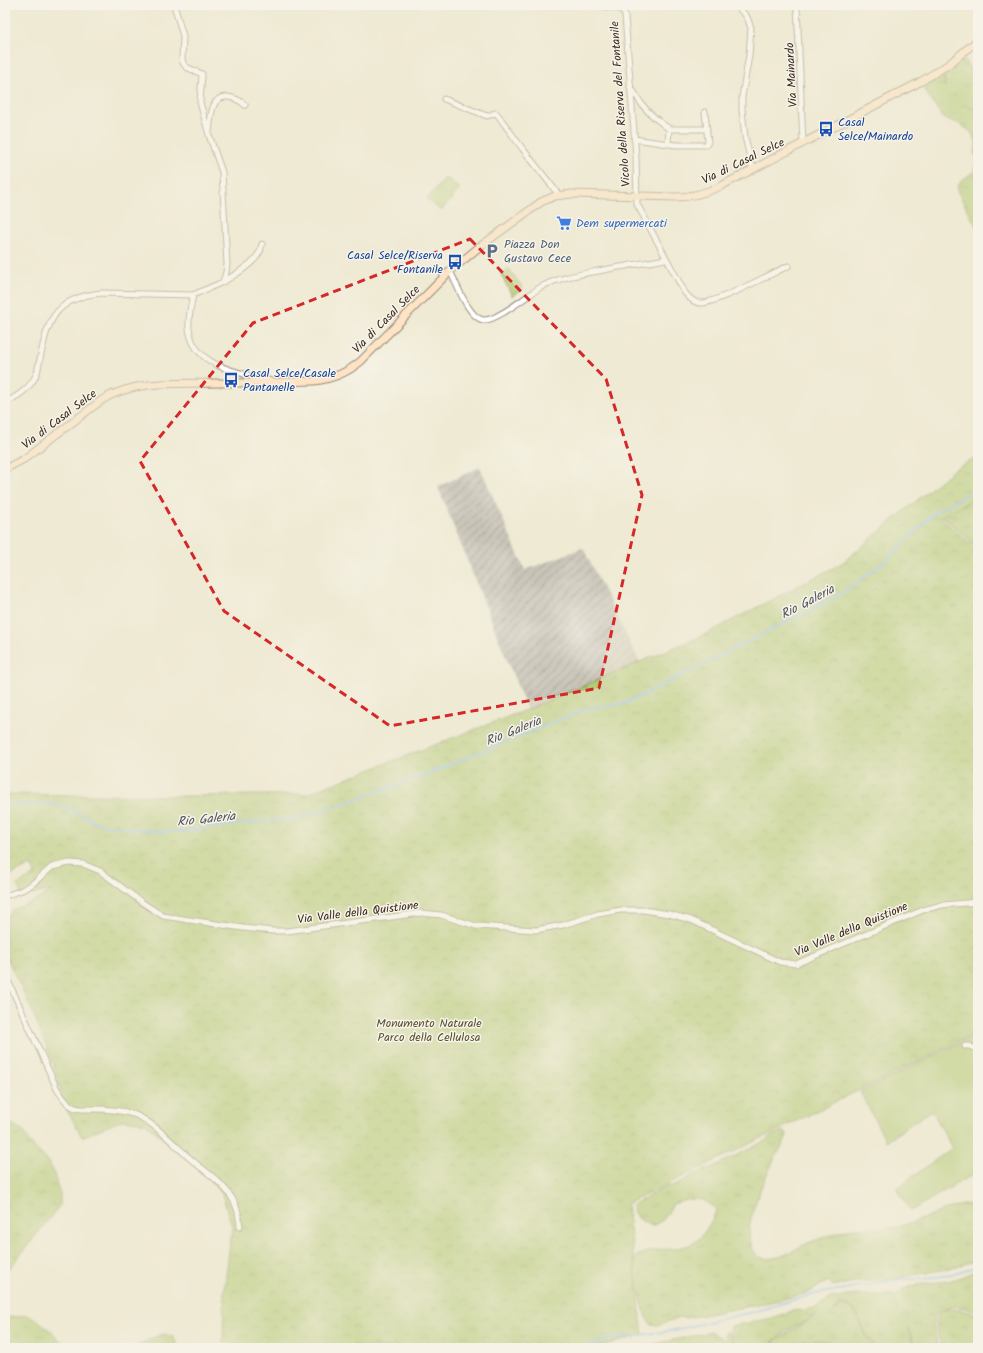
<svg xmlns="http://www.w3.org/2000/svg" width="983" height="1353" font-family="Kalam,sans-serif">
<defs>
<pattern id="industrial-furrows" width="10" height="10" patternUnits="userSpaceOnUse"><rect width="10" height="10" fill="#c8c4b8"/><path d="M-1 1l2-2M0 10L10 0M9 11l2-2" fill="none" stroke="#a49f95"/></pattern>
<pattern id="grass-tufts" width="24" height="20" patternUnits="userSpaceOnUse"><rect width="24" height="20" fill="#afc96f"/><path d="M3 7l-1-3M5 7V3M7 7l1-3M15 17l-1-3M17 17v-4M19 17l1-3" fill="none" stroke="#90a35b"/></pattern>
<pattern id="park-crowns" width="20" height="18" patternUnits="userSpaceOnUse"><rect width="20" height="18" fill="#afc96f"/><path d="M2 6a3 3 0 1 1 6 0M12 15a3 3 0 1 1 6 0" fill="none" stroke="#90a35b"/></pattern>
</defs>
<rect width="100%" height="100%" fill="#f7f3e8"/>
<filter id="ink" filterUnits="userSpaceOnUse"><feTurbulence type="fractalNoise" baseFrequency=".025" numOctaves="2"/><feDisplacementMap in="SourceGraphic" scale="8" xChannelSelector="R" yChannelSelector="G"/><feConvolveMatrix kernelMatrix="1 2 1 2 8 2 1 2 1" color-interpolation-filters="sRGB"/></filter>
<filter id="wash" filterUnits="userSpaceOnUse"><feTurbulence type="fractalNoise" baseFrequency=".012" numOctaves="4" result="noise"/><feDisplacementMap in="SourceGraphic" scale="16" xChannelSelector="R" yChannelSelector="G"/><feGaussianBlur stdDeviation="0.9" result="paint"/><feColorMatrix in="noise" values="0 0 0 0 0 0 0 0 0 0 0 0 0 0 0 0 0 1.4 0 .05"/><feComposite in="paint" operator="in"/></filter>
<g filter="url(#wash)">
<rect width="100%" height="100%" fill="#efead3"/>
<path fill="url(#industrial-furrows)" d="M480,467L525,570L583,548L640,663L527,710L438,487Z"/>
<path fill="url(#grass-tufts)" stroke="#757a46" d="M962,61L966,62L978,86V108H969L978,109V230L957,190L959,183L974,171L977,158L974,152L976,150V141L971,132L958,123L943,118L923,88L943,77L945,87V80L944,76Z
M978,495V545L972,542L942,516Z
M8,1121L24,1132L29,1142L45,1158L52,1168L60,1194V1205L5,1274V1122Z
M782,1131H785L787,1135C785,1143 780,1148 776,1156C766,1175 753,1204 750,1224C748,1234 751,1257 763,1258C779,1261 794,1249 808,1243C821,1238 833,1234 846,1230C861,1225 875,1230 891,1228C899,1227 907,1224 915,1222C931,1216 962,1200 978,1205V1260L942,1270L885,1280L862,1281L833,1286L828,1281L810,1292L785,1299L709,1314L687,1318L680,1317L658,1325L651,1324L646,1318C643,1306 633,1271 635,1260C635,1257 638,1255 641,1254C657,1247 680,1252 695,1242C704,1236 712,1221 716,1211C715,1207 713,1206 710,1204C698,1195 686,1200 673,1204L664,1219L653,1226C645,1224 634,1217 632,1208L634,1204L664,1188L681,1183L691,1176L715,1166L765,1141L772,1135Z
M978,1270V1313C961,1305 952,1305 936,1312L933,1324L938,1348H914L912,1336L907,1328L911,1336L913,1348H876C873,1343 868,1338 865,1332C860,1321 855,1300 838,1304L837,1308L833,1310L838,1309L839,1305C856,1302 859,1324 866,1335C868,1340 872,1344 875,1348H836L832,1342C822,1340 812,1339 803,1341C793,1344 787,1348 777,1347L773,1342C787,1331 807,1325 818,1312L807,1321L786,1331L772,1342L777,1348H736C734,1341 728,1333 731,1326L768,1319L792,1311L815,1308L831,1298L857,1295H893L894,1305L898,1311L894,1297C907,1280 936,1285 955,1279C963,1277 970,1272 978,1270Z
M947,1309L966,1311L978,1315V1348H941L936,1325L938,1313Z
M27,1315C44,1321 55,1338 70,1348H5V1318Z
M727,1331L729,1334L735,1348H636L711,1332L724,1340L726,1339L724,1334Z
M165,1334L173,1337L179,1348H133L157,1336Z
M816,1341C823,1341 829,1342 834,1348H788L805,1342Z"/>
<path fill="url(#park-crowns)" stroke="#757a46" d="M509,269L523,288L512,296L501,274Z
M978,457V497L940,517L972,545L978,547V1032L627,1204L643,1335L594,1348H227L223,1342L224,1292L230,1243L233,1230L222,1194L202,1171L145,1123L122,1120L82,1137L62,1101L58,1080L51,1058L30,1006L5,954V921L12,910L37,900L53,890L22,897L17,885L36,874L31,865L7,877L5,882V794L185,796L306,794L531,708L706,634L842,563L953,470Z"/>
<path fill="#afc96f" stroke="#757a46" d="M446,177L460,189L441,211L427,199Z
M978,1034V1171L911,1211L897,1188L952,1148L932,1110L886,1141L860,1092Z"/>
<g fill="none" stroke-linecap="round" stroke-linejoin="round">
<path stroke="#82b9f2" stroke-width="2" d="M5,805L53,804L63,806L100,824L161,832L184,831L308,816L420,777L584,710C600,705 617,707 633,700L838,596L886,561L935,512L978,488
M580,1348L610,1339L670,1331L756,1311L811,1295L901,1279H923L948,1275L978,1266"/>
</g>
</g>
<g filter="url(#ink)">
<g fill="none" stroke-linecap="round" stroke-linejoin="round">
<g stroke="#958a78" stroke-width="7">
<path id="minor" d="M174,5L183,36L182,58L183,63L186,67L202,74L200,102L209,135L222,172L227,264L226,272L223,282L193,295C191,306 188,317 189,328C193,368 240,372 271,381
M600,5C609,10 621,4 625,16L636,157L637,204L685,293C689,298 694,303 700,303C713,305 773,273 788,266
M736,5L747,17L751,28L749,55L742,97V110L745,137L753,170
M797,5L803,143
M630,87C635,92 637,98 641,103C648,114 659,121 669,129L668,143
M444,99L487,116L495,113L497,114L522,148L559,195
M669,129H707
M209,132C211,119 210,95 228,97C235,98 240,100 245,105
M634,139L676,145H706L708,142L705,112
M450,271C457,284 468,317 483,320C496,322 529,294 541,287C559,277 583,274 603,270C624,266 645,263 666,259
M223,282C233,276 254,264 259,253C261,251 261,247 262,244
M5,403C18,396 31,388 37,373C47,329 47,298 102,293L193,295
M5,896L22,890L31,885L52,867L69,863L83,864L100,871L143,903L163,916L243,928L273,931H287L421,913L441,915L476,926L536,930L563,925L598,914L621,910H643L669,914L691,920L780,962L796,964L923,910L942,905L978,902
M5,974L57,1089C61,1095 66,1104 73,1107C79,1110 87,1109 94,1109C107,1109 120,1110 133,1114C155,1122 175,1146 193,1161C207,1173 222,1182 232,1198C238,1207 239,1217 240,1227
M965,1046H970L978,1051"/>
</g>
<g stroke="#958a78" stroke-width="9">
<path id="secondary" d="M5,469L24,459L102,400C136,379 180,384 219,383C250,383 282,382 314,381C332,379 347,373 361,361L450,271L478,248L541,202L555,196L572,194L675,197C691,197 706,193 721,186L920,82L949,64L978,40"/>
</g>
<use href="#minor" stroke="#fff" stroke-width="5"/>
<use href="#secondary" stroke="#fee4c5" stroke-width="7"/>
</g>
</g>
<path d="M0 0H983V1353H0ZM470,239L606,379L642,495L599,688L390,726L224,611L140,461L253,323Z" fill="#efead3" fill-opacity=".55" fill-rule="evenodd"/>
<path fill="none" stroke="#d62828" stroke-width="3" stroke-dasharray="8 5" stroke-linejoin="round" d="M470,239L606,379L642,495L599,688L390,726L224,611L140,461L253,323Z"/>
<defs>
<g id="bus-bare" transform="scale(1.2)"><path d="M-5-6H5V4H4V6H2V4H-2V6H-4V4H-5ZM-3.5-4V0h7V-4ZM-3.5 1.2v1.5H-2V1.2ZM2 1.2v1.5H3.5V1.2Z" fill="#1a4fb4" stroke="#f7f3e8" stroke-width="2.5" paint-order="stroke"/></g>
<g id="supermarket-bare" transform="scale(1.2)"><path d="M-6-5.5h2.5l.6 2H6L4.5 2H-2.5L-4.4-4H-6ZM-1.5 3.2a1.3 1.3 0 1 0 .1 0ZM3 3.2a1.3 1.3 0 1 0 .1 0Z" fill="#3f7fe0" stroke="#f7f3e8" stroke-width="2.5" paint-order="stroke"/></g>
<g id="parking-bare" transform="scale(1.2)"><path d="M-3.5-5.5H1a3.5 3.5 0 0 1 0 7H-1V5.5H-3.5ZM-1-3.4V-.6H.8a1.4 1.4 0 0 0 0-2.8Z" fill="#5c6f8a" stroke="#f7f3e8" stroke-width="2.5" paint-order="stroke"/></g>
</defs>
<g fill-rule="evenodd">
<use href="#bus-bare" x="826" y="129"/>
<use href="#supermarket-bare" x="564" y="223"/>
<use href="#parking-bare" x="492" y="251"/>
<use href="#bus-bare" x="455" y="262"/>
<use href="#bus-bare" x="231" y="380"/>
</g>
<g text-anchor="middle" stroke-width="3" stroke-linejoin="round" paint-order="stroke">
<g font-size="12" fill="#3b2a1e" stroke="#f7f3e8">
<text transform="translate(791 75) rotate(-93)" y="4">Via Mainardo</text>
<text transform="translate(620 104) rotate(-94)" y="4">Vicolo della Riserva del Fontanile</text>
<text transform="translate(743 161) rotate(-26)" y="4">Via di Casal Selce</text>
<text transform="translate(386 319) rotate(-45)" y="4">Via di Casal Selce</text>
<text transform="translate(59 419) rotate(-37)" y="4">Via di Casal Selce</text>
<text transform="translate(358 912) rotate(-7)" y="4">Via Valle della Quistione</text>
<text transform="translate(851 929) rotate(-23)" y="4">Via Valle della Quistione</text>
</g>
<g font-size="12" fill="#164399" stroke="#f7f3e8" text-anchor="start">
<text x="838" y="126">Casal<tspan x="838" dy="14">Selce/Mainardo</tspan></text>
<text x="443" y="259" text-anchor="end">Casal Selce/Riserva<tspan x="443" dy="14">Fontanile</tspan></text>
<text x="243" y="377">Casal Selce/Casale<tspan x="243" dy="14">Pantanelle</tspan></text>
</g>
<g font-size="12" fill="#366cbe" stroke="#f7f3e8" text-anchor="start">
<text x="576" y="227">Dem supermercati</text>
</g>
<g font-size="12" fill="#4e5e75" stroke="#f7f3e8" text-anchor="start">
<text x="504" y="248">Piazza Don<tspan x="504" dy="14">Gustavo Cece</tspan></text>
</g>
<g font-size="12" fill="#585232" stroke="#f7f3e8">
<text x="429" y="1027">Monumento Naturale<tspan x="429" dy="14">Parco della Cellulosa</tspan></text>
</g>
<g font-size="13" font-style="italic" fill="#50555e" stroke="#f7f3e8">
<text transform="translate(807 601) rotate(-28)" y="5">Rio Galeria</text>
<text transform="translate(513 730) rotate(-22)" y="5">Rio Galeria</text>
<text transform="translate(206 818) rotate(-6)" y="5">Rio Galeria</text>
</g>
</g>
<rect width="983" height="1353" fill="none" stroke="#f7f3e8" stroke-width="20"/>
</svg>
